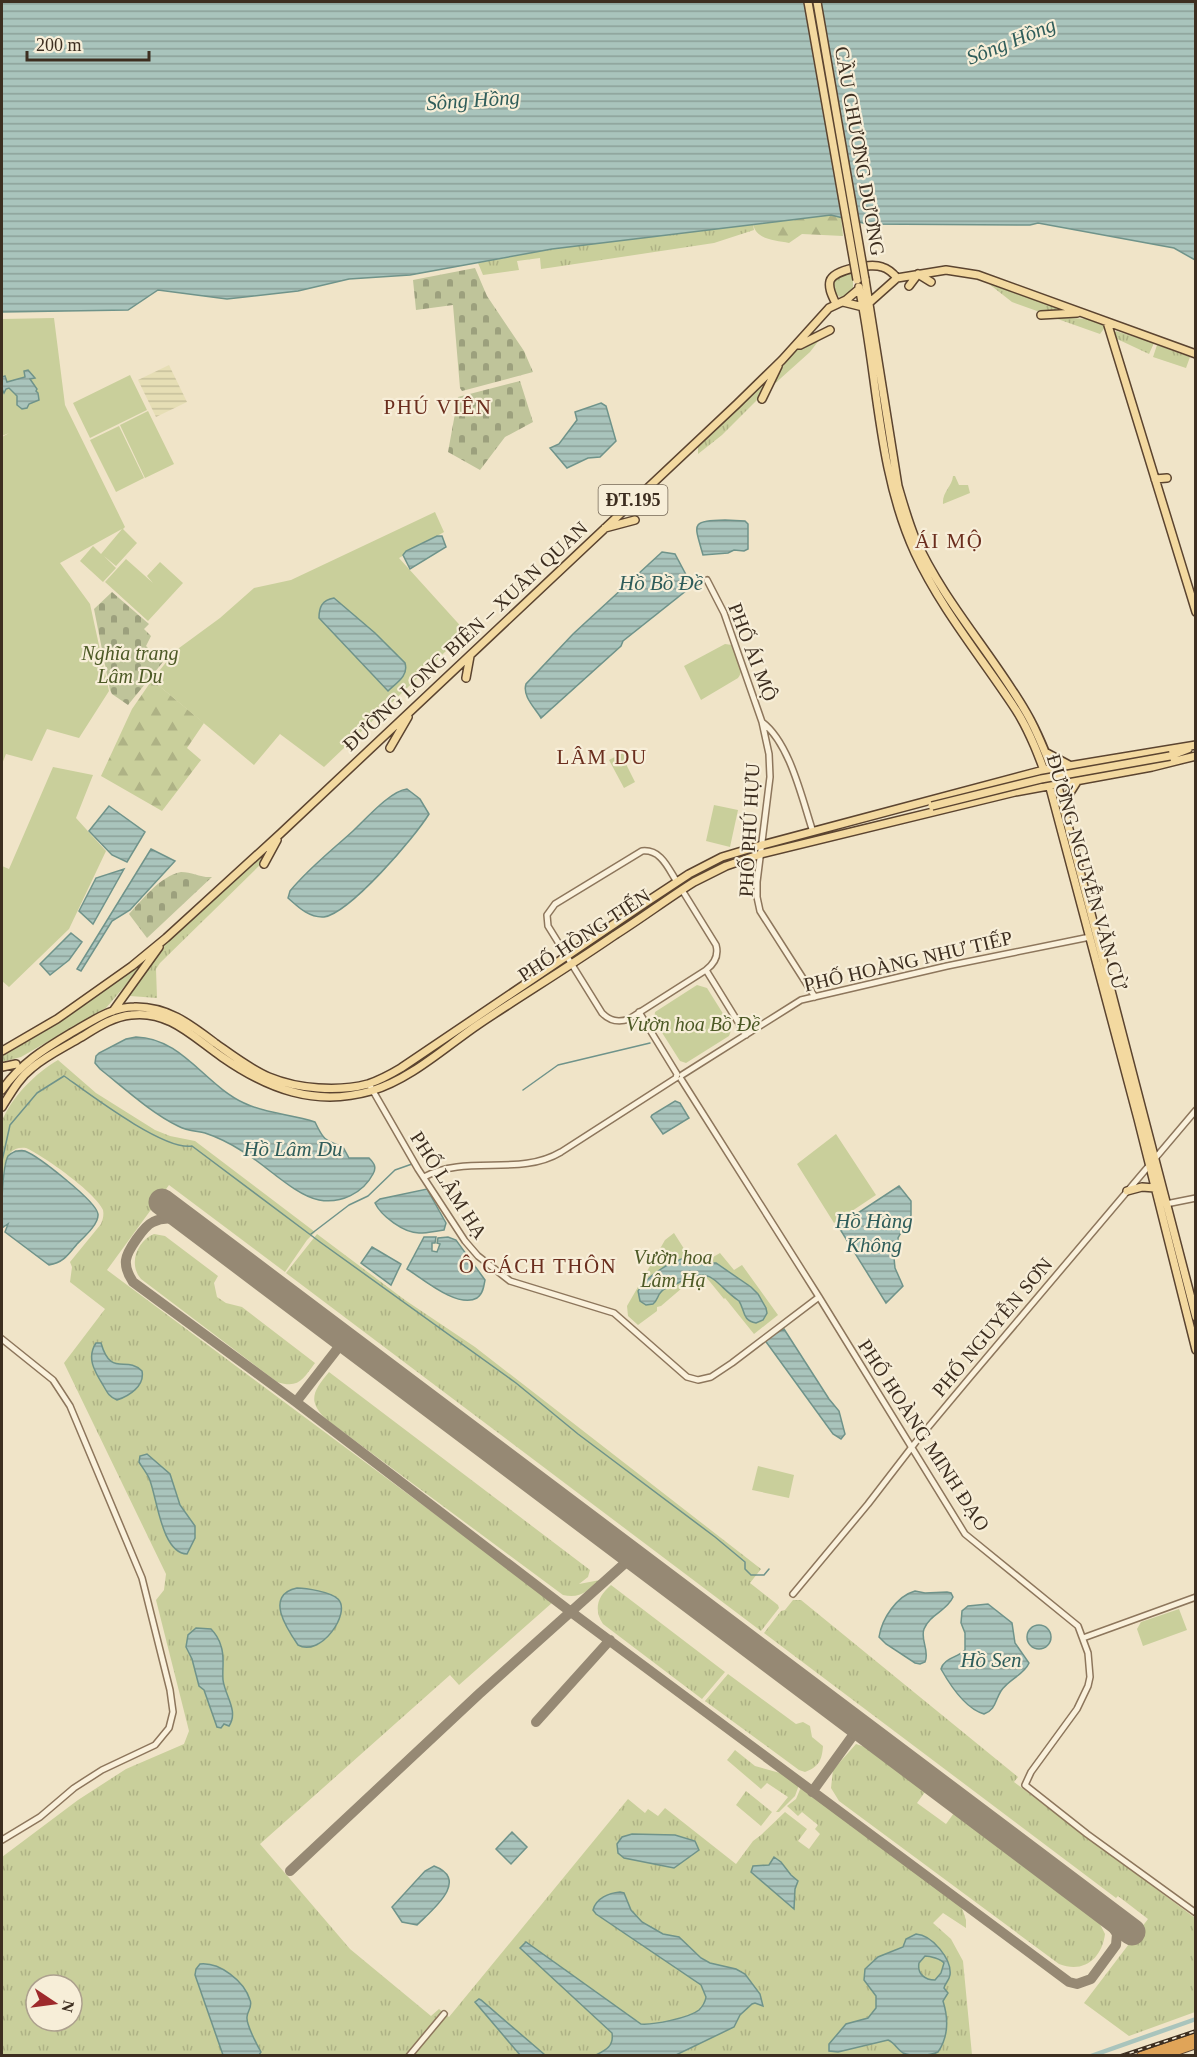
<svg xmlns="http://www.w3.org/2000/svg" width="1197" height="2057" font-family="Georgia,serif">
<defs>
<pattern id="farmland-rules" width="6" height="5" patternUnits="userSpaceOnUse" patternTransform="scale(1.5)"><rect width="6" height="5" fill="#e6deb5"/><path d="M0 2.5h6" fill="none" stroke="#c6bf9b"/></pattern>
<pattern id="grass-tufts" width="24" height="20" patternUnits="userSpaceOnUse" patternTransform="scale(1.5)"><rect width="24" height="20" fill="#c9cf9b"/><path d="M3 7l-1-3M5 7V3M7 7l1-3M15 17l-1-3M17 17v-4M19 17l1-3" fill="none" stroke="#aeb285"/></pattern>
<pattern id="forest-firs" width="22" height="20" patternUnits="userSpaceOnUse" patternTransform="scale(1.5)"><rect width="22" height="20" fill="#c9cf9b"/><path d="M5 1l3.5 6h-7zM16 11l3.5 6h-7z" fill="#aeb285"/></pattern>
<pattern id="cemetery-stones" width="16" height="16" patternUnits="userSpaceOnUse" patternTransform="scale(1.5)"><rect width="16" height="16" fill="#bfc49a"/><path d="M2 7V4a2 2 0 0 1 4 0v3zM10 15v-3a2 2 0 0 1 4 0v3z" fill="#9ca07d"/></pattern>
<pattern id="water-rules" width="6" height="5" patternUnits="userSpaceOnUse" patternTransform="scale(1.5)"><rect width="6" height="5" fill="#a9c4bc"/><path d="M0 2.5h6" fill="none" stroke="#8ba098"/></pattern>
</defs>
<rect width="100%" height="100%" fill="#f0e4c8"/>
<path fill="url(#farmland-rules)" d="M169,365L187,402L156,417L138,380Z"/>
<path fill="url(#grass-tufts)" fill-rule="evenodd" d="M753,224L754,230L714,243L555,267L541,269L540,258L517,261L519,270L483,275L478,263L552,249Z
M853,272V290L849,295L840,297C834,293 832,289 833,282L839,275Z
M989,284L1066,311L1068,312L1037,311L1012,302Z
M1052,317L1088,319L1106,326L1100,334Z
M1116,331L1154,343L1149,354L1115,338L1114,334Z
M820,339L810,352L771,387C785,355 787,352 820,339Z
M1157,345L1190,357L1186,368L1153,357Z
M777,366L764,393L722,435L698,454V441Z
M953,476H955L959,485H968L970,493L943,504C942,492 952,487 953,476Z
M268,850L261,864L160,963L156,969L157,998L130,996L129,994L164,945Z
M158,947L106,1008L21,1057L2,1062V1054L94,998Z
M58,1060L96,1093L155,1130L170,1136L195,1141L315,1232L307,1240L285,1272L169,1185L107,1270L553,1602L459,1685L450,1675L260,1844L350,1949L431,2016L439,2009L449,2017L628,1799L645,1813L648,1809L658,1816L665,1808L736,1864L753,1841L761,1835L785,1812L807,1829L798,1841L809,1849L820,1834L815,1829L818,1825L802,1812L798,1816L787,1806L796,1799L801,1787L961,1905L966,1920V1928L943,1913L933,1923L951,1939L963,1961L972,2055H2V1857L78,1800L126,1769L184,1744L189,1731L156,1600L164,1590L166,1574L64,1363L105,1309L70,1282L72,1267L70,1262L101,1224C103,1219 104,1215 103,1210C96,1193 44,1156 26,1148C0,1145 4,1177 2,1195C2,1181 0,1131 2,1121C12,1096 36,1073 58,1060ZM36,1985H72V2021H36Z
M154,1234L165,1236L218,1276L214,1283L217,1297L226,1303L242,1307L315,1363C303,1379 299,1389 277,1382L141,1279C128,1264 137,1241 154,1234Z
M317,1234L405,1300L475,1347L761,1569L750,1583L778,1605L779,1608L761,1631L286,1273Z
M329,1372L590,1570L588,1577L579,1584L600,1580C588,1591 580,1599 563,1595L327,1420C306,1401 314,1390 329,1372Z
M611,1585L725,1672L702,1699L603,1624C593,1609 598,1596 611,1585Z
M793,1600H801L1018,1777L1014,1782L1195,1918V2012L1129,2036L1084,2003L1148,1919L1118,1896L1116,1898L764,1633L781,1611L785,1610Z
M728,1674L796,1724L803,1722L810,1726L812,1737L823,1746C822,1760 819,1767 805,1772L799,1770L705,1701Z
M856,1744L868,1748L925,1792L917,1803L946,1824L954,1813L1099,1922L1105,1934C1102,1958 1084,1974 1059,1964L839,1801L831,1788L833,1770Z
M735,1750L755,1766L780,1773L799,1785L795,1796L779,1812H776L788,1797L767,1783L761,1789L727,1760Z
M746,1791L772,1812L761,1826L736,1805Z"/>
<path fill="url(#forest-firs)" d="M831,215L841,217L843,236L802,234L789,243C775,240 756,240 753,224Z
M152,680L204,723L187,748L201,760L162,811L101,776L132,709Z"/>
<path fill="url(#cemetery-stones)" d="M475,268L487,296L524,351L533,372L462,391L460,388L453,305L416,310L413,280Z
M520,381L533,422L505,437L480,470L448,452L458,397Z
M112,592L149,624L144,629L151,636L146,646L163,662L128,705L112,694L110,690L94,609Z
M181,872C192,872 201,878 212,877L147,938L129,914C144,898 159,877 181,872Z"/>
<path fill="#c9cf9b" d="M54,318L65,405L125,527L123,529L137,543L116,566L104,556L116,568L103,582L80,561L93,546L101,554L122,529L60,563L90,604L109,691L79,738L47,729L32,761L6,754L2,764V437L9,433L2,436V319Z
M130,375L147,410L90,438L73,403Z
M148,411L174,464L145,478L120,425Z
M119,426L144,478L116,492L90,440Z
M435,512L444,532L399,558L466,632L324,767L280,734L254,765L152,680L175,651L220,618L254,588L291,580Z
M126,559L153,583L147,576L160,562L183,583L148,621L105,582Z
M725,644L732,645C736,656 746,668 738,678L701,700L684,666Z
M626,751L631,761L626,764L635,782L624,788L609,760Z
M53,767L93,775L76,818L106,851L69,929L9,987L2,981V866L9,869Z
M714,805L738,810L730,847L706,841Z
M697,985L707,988L732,1028L729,1036L686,1063L680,1061L654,1020L655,1012Z
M836,1134L876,1195L834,1223L797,1164Z
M674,1233L688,1255L697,1257L703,1254L708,1260L720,1253L734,1270L742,1265L778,1315L754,1334L725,1298L724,1299L706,1277L696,1276L661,1306L657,1307V1311L638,1325L628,1316L627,1306L665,1240Z
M758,1466L794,1475L789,1498L752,1490Z
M1179,1609L1187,1630L1143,1646L1137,1629L1141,1622Z"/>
<path fill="url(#water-rules)" stroke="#6f938a" stroke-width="1.5" fill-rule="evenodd" d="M2,2H1195V260L1174,248L1038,223L1030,225L867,224L831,215L552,249L410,275L349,279L298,291L227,299L158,290L128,310L2,312Z
M28,370L35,378L30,379L37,389L36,391L38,393L39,400L29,404L27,408L22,409L17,405V396L9,388L6,389L4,393L2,389V377L5,376L7,382L25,377L24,371Z
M601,403L606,406L616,441L600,457L588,458L567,468L550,448L559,444L577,420L575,412Z
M725,520L745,521L748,524V549L744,551L734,550L728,553L703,555C694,523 690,521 725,520Z
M437,536H442L446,547L410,569L403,555L406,551Z
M662,552L675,554L692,586L623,641L621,646L541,718C535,708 522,696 526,684L573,634Z
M334,598L375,633L405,663C409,676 396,683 388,691L319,618C319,607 322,600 334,598Z
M407,789L420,799L429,814C415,837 350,913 324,917C309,918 298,907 288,898L290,891C309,868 331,851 353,831C366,819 390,791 407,789Z
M109,806L145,832L127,862L112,855L89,831Z
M151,849L175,861L130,910L112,921L81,971L77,969Z
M124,869L93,924L79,911L96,878Z
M71,933L82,942L69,960L50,975L40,964Z
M136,1037C182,1038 205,1085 244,1103C266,1114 292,1114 315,1122C324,1141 325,1140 343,1147L349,1158H369C374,1163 377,1167 373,1174C363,1193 341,1204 319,1200C294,1195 265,1164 242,1151C231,1144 217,1137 205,1133C196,1131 187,1131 178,1126C151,1113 124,1088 100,1069L95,1063L96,1056L99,1053L126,1039Z
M675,1101L680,1103L689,1118L663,1134L651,1117L652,1115Z
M16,1151C19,1151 22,1150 25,1151C38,1156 96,1201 98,1214C99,1224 84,1237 77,1244C68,1255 63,1263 49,1265L5,1232L8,1224L2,1228C1,1215 2,1167 8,1156C11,1153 12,1153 16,1151Z
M899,1186L911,1201V1215L898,1238L899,1247L894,1258L895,1268L903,1286L886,1303L838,1226Z
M427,1189L446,1223L444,1230C436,1231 427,1233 419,1233C404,1233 381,1216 375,1203L380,1199Z
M424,1237H436L435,1243H432V1251L437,1252L440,1244L437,1243L438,1238L448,1237L456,1240L485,1280C484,1286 483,1294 477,1298C458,1309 423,1279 407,1269Z
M372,1247L401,1264L391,1285L361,1263Z
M687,1258L704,1263H716L751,1287L758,1294L766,1308L767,1313L763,1320L756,1323C742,1321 745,1310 739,1301C714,1284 712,1263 678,1283C673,1286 664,1287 661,1292C657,1296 658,1300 653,1304L646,1305L640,1301L638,1291C646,1277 671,1260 687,1258Z
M784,1329L829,1399L839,1411L845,1434L841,1439L833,1434L764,1339Z
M96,1343H101C111,1378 126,1355 142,1371C145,1386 129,1396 117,1400C109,1397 107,1392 103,1385C95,1372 86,1358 96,1343Z
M147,1454L170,1474L180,1505L195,1526V1538L187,1554C161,1553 157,1496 149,1478C146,1472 142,1467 139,1462L140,1456Z
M297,1588C306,1588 331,1592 338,1599C352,1613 320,1658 298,1645C287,1629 264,1595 297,1588Z
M915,1591L925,1593L947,1592L951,1593L953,1597C947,1611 930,1614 924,1629C920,1640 930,1651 925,1662L920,1664L915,1663L886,1644L879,1637C882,1618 897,1596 915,1591Z
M988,1604L1012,1623L1015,1643L1029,1663C1024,1675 1009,1679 1001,1691C995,1700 996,1710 984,1714C966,1709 950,1685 941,1669C944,1658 957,1658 965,1650V1633L961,1623L962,1611L968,1606Z
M1027 1637a12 12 0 1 1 24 0a12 12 0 1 1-24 0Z
M196,1628L211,1629C216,1634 219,1639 221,1646C225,1657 222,1668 223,1680C225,1696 239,1711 229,1726L224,1724L221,1728L217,1727L204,1690L199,1686L192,1659L186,1647L188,1635Z
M512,1832L527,1847L511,1864L496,1849Z
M632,1834L675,1835L695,1841L699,1850L674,1868L624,1858L618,1853L617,1844L622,1837Z
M774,1857L781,1862L791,1875L798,1881L795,1889L794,1909L751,1872L753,1866L769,1865Z
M434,1866C471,1880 431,1911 417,1925L402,1922L392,1907L425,1871Z
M620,1892L624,1893L631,1910L642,1922L663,1934L679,1937L701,1958L710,1963L736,1969L745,1974L760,1994L763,2006L755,2003L752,2004L740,2015L734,2027L676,2055H596C606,2050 614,2046 612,2033L520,1948L526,1942L641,2024C653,2025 689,2018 699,2010C703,2006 705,2003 706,1997L701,1985L596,1914L593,1910C596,1898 609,1893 620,1892Z
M916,1934C932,1935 952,1959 950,1975C949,1981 945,1983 944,1988L948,1993L943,2001C948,2017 949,2036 938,2052C930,2056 912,2057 903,2053C897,2049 895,2043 888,2040L838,2052L829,2051V2044L846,2024L868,2018L876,2008V1996L864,1980L865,1969L878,1957L903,1947L906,1939ZM925,1956C930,1956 941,1959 944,1963L941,1973L935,1980C925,1980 917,1974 919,1963Z
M200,1964C220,1962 244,1981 250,2000C253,2007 247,2011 247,2017C246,2024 257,2045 261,2052L259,2055H223L195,1975L196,1969Z
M479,1999L481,2000L545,2055H520L475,2002Z"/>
<path fill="#f0e4c8" d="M806,2H818L857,224L844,221Z"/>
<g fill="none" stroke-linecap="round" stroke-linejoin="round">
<path stroke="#6f938a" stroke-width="1.5" d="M523,1090L558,1065L650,1043
M2,1161L10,1125L37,1093L64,1076C88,1093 164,1151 192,1146L320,1242L516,1383L578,1434L715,1537L745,1562V1569L751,1575H764L769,1569
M311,1234L349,1205L368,1196L395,1170L412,1164"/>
<path stroke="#a9c4bc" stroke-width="4.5" d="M1091,2056L1196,2019"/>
<path stroke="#968974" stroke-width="10" d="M190,1223C177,1219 165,1216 153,1222C144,1226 127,1251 126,1260C125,1268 129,1276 133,1282L296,1402L571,1612L1069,1982L1077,1984L1091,1979L1116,1945L1117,1934L1101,1909
M296,1402L345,1339
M536,1722L610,1640
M812,1792L859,1727
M290,1871L479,1694L633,1556"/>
<path stroke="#968974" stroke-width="27" d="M162,1202L1132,1932"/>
<g stroke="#8d765c" stroke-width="8">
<path id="minor" d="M707,580L724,613L762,722C790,743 802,799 813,832
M762,722L769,754L770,777L757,882V897L760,911L815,997
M677,882C668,868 661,849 642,851L555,904L547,915L548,926L602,1013C610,1021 618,1023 629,1019L706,970C714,964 719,956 716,945L682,890
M706,970L746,1035
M639,1012L677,1074L676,1078
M682,1075L801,1000L947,966L1090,937
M681,1079L819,1297L965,1534L1078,1626L1088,1653L1090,1677L1088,1686L1077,1709L1031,1772L1025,1785L1087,1834L1196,1913
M369,1084L418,1169L465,1241L478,1256L510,1281L614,1313L687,1377L698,1380L711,1377L732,1363L819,1297
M424,1177C467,1154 519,1177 561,1152L676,1078
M1166,1204L1196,1198
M2,1339L53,1380L70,1406L142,1578L170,1690L173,1712L169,1728L155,1745L102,1770L74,1788L40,1817L2,1840
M793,1594L868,1504L915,1443L971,1376L1196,1110
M1083,1638L1196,1597
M409,2056L444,2014"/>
</g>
<g stroke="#5b4430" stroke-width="10">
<path id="major" d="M897,278L946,270L978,275L1196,354
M865,279L898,486C903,503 908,521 915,538C943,601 991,652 1026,712C1039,734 1048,759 1057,783L1196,1317
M909,286L918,274L931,282
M859,287C878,376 877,470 915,553C941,609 982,658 1016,710C1030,732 1040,759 1049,784L1138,1119L1196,1350
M843,302L863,307
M869,303L897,278
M836,304C833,297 828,289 830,281C834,269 872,263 882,267C889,269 893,273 897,278
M1041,315L1077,313
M1107,322L1196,612
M796,345H800L830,330
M762,399L778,366
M1155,479L1167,478
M605,528L635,520
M466,678L470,656
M390,748L408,717
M1045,752L1071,766
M1170,756L1188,749
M1063,804L1078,780
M264,864L277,840
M113,1011L159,947
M2,1051L57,1019L132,966L166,938L281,833L737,404L782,360L829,308L846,300L859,289
M2,1067L16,1064
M2,1090C20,1064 44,1049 71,1033C91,1022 111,1007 134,1007C167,1006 190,1024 215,1043C232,1055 250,1069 269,1077C298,1089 338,1092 368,1084C380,1080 391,1074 401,1068L648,901L689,874L722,857L762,845L1044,770L1196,745
M2,1107C11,1093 19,1078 32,1068C46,1056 63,1048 78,1039C95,1029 111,1017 131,1015C169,1010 194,1038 222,1057C268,1089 315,1107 371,1091C411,1079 445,1047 479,1024C524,994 570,966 615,935C642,918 667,899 694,882L726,866L761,854L1015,792L1152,767L1196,756
M1127,1191L1142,1187L1155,1188"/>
</g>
<g stroke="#5b4430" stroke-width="10">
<path id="highway" d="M1141,2056L1196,2037
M1162,2056L1196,2044"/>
</g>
<use href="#minor" stroke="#faf1dc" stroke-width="5"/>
<use href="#major" stroke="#f3d9a0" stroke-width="7"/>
<use href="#highway" stroke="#e0a458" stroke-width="8"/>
<g stroke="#3d2e20" stroke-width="4">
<path id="rail" d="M1121,2056L1196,2031"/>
</g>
<use href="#rail" stroke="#f7eed8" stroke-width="1.5" stroke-dasharray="4.5" stroke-linecap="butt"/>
<g stroke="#5b4430" stroke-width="10" stroke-linecap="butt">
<path id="major-bridge" d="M808,2L857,280
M817,2L865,279
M932,806L1041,779L1170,756"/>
</g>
<use href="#major-bridge" stroke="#f3d9a0" stroke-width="7"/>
</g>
<g text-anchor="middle" stroke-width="4.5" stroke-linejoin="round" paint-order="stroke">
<rect fill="#f7eed8" stroke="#756857" stroke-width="1.5" x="598.5" y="485" width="69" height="30" rx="4.5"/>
<g font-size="18" font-weight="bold" fill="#3d2e20">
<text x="633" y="506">ĐT.195</text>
</g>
<g font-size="20" fill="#3d2e20" stroke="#f7eed8">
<text transform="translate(860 151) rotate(80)" y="7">CẦU CHƯƠNG DƯƠNG</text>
<text transform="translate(465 636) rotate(-43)" y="7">ĐƯỜNG LONG BIÊN – XUÂN QUAN</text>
<text transform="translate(753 652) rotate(69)" y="7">PHỐ ÁI MỘ</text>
<text transform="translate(749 830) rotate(-87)" y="7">PHỐ PHÚ HỰU</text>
<text transform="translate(1087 872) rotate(74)" y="7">ĐƯỜNG NGUYỄN VĂN CỪ</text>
<text transform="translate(584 935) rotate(-33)" y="7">PHỐ HỒNG TIẾN</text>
<text transform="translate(908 961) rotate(-13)" y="7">PHỐ HOÀNG NHƯ TIẾP</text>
<text transform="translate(449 1185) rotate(57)" y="7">PHỐ LÂM HẠ</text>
<text transform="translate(992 1327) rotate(-50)" y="7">PHỐ NGUYỄN SƠN</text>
<text transform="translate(924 1435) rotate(57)" y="7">PHỐ HOÀNG MINH ĐẠO</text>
</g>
<g font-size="20" font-style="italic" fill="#4d5a26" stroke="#f7eed8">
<text x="130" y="660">Nghĩa trang<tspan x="130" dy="23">Lâm Du</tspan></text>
<text x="693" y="1031">Vườn hoa Bồ Đề</text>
<text x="673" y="1264">Vườn hoa<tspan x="673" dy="23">Lâm Hạ</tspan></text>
</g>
<g font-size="21" font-style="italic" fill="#2f5d5a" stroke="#f7eed8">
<text transform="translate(1011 41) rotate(-22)" y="7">Sông Hồng</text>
<text transform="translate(473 100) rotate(-4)" y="7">Sông Hồng</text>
<text x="661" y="590">Hồ Bồ Đề</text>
<text x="293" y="1156">Hồ Lâm Du</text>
<text x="874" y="1228">Hồ Hàng<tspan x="874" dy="24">Không</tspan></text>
<text x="991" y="1667">Hồ Sen</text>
</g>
<g font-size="21" letter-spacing="1.5" fill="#6b2e1e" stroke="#f7eed8">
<text x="438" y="414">PHÚ VIÊN</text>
<text x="949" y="548">ÁI MỘ</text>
<text x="602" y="764">LÂM DU</text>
<text x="538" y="1273">Ô CÁCH THÔN</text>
</g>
</g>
<rect width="1197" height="2057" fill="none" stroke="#3d2e20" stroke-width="6"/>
<g transform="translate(54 2003) rotate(103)"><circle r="28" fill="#f7eed8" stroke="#ada18e" stroke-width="1.5"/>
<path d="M0-4.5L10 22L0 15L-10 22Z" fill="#9e2a2b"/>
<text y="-9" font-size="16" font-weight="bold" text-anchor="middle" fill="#3d2e20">N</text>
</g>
<path d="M27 51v9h122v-9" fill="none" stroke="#3d2e20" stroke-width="3"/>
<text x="36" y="51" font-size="18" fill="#3d2e20" stroke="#f7eed8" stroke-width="4.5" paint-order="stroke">200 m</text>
</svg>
